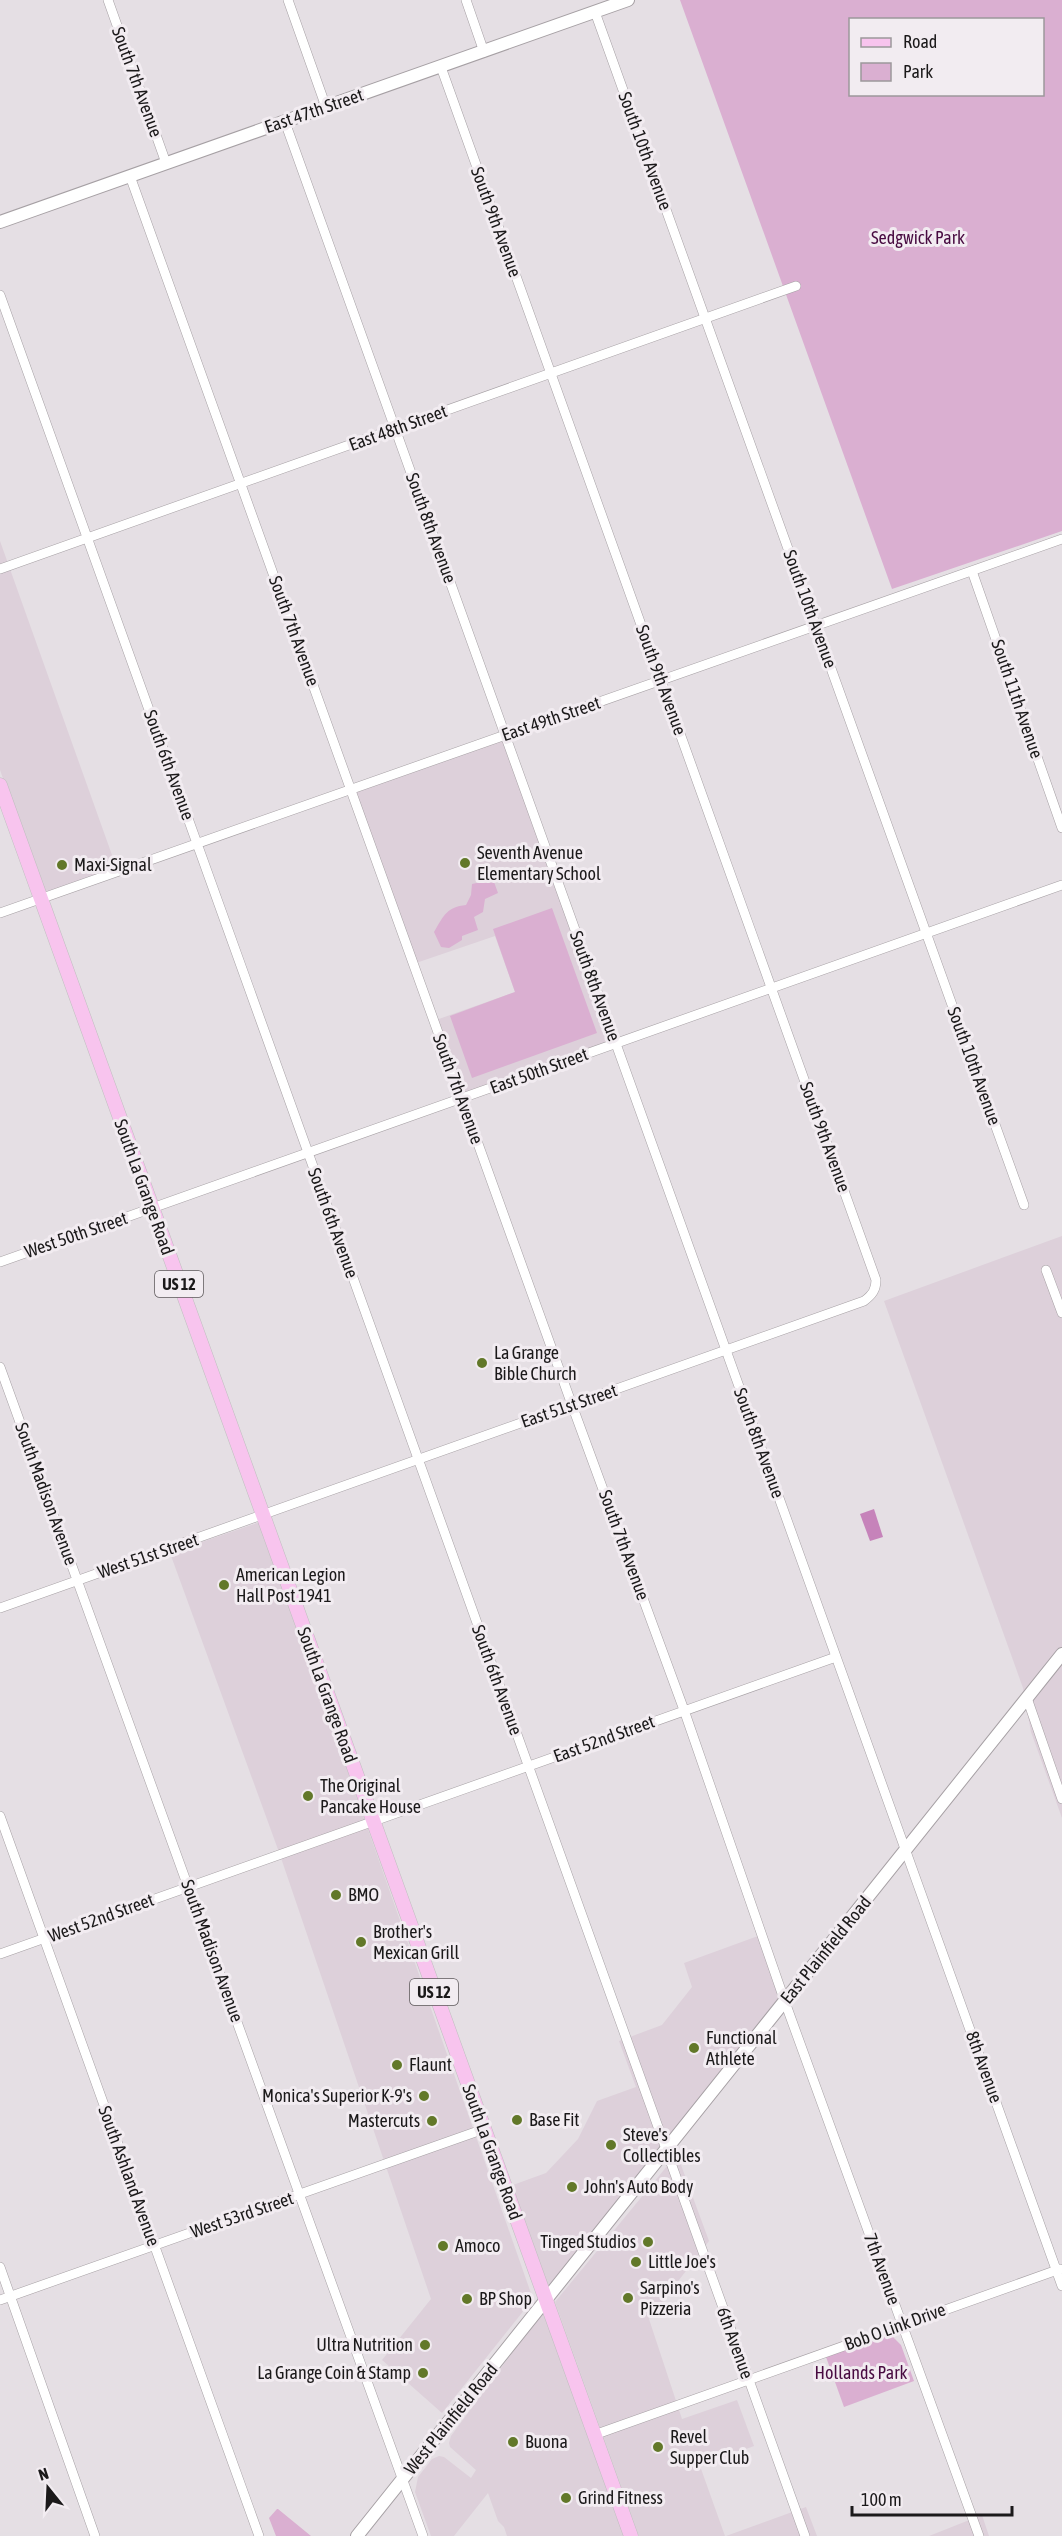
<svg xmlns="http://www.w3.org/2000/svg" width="1062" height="2536" font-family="'Asap Condensed',sans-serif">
<rect width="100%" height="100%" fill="#e5dfe4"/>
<path fill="#ddd0da" d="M0,541L117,869L44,895L0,770Z
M504,737L613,1042L463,1096L436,1020L515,992L495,936L416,963L355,790Z
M1062,1236V1818L1031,1732L1023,1688L884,1301Z
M260,1522L533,2299L442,2413L382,2360L431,2299L280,1855L170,1553Z
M758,1936L779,1999L546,2295L507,2187L546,2173L578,2139L597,2101L636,2087L619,2041L662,2025L692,1987L684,1963Z
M677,2154L709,2241L649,2319L682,2419L737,2400L754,2446L700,2466L725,2536H639L555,2302Z
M545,2308L631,2536H507L504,2527L498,2521L488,2493L454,2536H431L415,2492L418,2477L432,2459L439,2456L444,2457L471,2478L476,2470L450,2447L449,2443L451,2436Z
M806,2507L817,2536H726Z
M982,2515L989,2536H929Z"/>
<path fill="#daafd1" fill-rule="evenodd" d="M680,0H1062V531L892,589ZM850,20H1042V94H850Z
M490,880L494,882L498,893L485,899L483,912L474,917L478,930L462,936V940L449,948L441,947L434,932C444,915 447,907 466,905L471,895L472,884Z
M552,908L597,1033L472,1078L450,1016L515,992L493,929Z
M892,2336L901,2345L914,2381L844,2407L826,2357L884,2337Z
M277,2509H278L311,2536H276L269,2518Z"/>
<path fill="#c683ba" d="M874,1509L883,1537L870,1541L860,1514Z"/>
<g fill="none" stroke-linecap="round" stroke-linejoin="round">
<g stroke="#a6a0a4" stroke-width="10">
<path id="minor" d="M108,0L166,163
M288,0L326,107
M466,0L484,52
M595,12L1024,1205
M285,122L1062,2286
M130,176L572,1405L684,1710L785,2002L979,2536
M0,295L805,2536
M0,569L796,286
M972,571L1062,828
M0,913L1062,539
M0,1262L1062,885
M1046,1270L1062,1313
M0,1367L423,2536
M0,1608L864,1301C872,1295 876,1290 876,1280L441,67
M1027,1698L1062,1799
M0,1816L259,2536
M0,1954L836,1657
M0,2267L95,2536
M0,2300L484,2129
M594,2435L1060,2269"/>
</g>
<g stroke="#a6a0a4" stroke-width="14">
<path id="secondary" d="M0,222L628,0
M357,2536L1062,1654"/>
</g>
<g stroke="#bfbfbf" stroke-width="15">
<path id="primary" d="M0,785L631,2536"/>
</g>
<use href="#minor" stroke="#fff" stroke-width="9"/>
<use href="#secondary" stroke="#fff" stroke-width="12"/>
<use href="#primary" stroke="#f8c4ee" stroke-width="14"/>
</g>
<g fill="#627829" stroke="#f2ecf1" stroke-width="2">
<circle cx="465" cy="863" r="6"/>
<circle cx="62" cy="865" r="6"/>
<circle cx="482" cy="1363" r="6"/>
<circle cx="224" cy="1585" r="6"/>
<circle cx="308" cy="1796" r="6"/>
<circle cx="336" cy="1895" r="6"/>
<circle cx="361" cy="1942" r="6"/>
<circle cx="694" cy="2048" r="6"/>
<circle cx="397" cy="2065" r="6"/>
<circle cx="424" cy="2096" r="6"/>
<circle cx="517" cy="2120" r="6"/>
<circle cx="432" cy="2121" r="6"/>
<circle cx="611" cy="2145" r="6"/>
<circle cx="572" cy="2187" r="6"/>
<circle cx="648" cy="2242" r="6"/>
<circle cx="443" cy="2246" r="6"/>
<circle cx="636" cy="2262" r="6"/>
<circle cx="628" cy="2298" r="6"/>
<circle cx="467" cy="2299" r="6"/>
<circle cx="425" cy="2345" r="6"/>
<circle cx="423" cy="2373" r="6"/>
<circle cx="513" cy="2442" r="6"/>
<circle cx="658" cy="2447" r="6"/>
<circle cx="566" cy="2498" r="6"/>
</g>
<g text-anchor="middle" stroke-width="6" stroke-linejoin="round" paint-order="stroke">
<g fill="#f2ecf1" stroke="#5c585a" stroke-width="1.5">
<rect x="155" y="1271" width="48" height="26" rx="4.5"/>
<rect x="410" y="1979" width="48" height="26" rx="4.5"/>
</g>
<g font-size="16" font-weight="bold" fill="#1b191a">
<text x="179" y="1290">US 12</text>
<text x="434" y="1998">US 12</text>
</g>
<g font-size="18" fill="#1b191a" stroke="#f2ecf1">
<text transform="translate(137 82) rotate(70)" y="6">South 7th Avenue</text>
<text transform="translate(314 111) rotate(-19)" y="6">East 47th Street</text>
<text transform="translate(645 151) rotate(70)" y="6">South 10th Avenue</text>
<text transform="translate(496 222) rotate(70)" y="6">South 9th Avenue</text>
<text transform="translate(398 428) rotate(-20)" y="6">East 48th Street</text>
<text transform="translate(431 528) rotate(70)" y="6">South 8th Avenue</text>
<text transform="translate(810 609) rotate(70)" y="6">South 10th Avenue</text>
<text transform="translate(294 631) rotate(70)" y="6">South 7th Avenue</text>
<text transform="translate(661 680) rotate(70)" y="6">South 9th Avenue</text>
<text transform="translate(1017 699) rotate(71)" y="6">South 11th Avenue</text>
<text transform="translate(551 719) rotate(-19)" y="6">East 49th Street</text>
<text transform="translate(169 765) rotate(70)" y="6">South 6th Avenue</text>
<text transform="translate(595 986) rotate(70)" y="6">South 8th Avenue</text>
<text transform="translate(974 1066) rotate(70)" y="6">South 10th Avenue</text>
<text transform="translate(539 1071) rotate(-20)" y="6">East 50th Street</text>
<text transform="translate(458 1089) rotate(70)" y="6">South 7th Avenue</text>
<text transform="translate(825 1137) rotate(70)" y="6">South 9th Avenue</text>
<text transform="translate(144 1187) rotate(70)" y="6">South La Grange Road</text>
<text transform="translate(333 1223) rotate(70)" y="6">South 6th Avenue</text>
<text transform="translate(76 1235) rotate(-19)" y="6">West 50th Street</text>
<text transform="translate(569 1406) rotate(-19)" y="6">East 51st Street</text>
<text transform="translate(759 1443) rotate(70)" y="6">South 8th Avenue</text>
<text transform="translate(46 1494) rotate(70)" y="6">South Madison Avenue</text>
<text transform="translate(624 1545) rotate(70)" y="6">South 7th Avenue</text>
<text transform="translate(148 1556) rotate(-19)" y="6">West 51st Street</text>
<text transform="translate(497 1680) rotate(70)" y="6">South 6th Avenue</text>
<text transform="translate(327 1695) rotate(70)" y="6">South La Grange Road</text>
<text transform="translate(604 1739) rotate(-20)" y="6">East 52nd Street</text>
<text transform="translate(101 1918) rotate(-20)" y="6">West 52nd Street</text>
<text transform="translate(826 1950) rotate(-51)" y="6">East Plainfield Road</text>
<text transform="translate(212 1951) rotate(70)" y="6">South Madison Avenue</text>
<text transform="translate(984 2067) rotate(70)" y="6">8th Avenue</text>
<text transform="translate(492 2152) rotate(70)" y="6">South La Grange Road</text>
<text transform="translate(129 2176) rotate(70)" y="6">South Ashland Avenue</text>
<text transform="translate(242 2215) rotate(-19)" y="6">West 53rd Street</text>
<text transform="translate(882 2269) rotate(70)" y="6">7th Avenue</text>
<text transform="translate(895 2327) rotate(-20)" y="6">Bob O Link Drive</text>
<text transform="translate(735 2343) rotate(70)" y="6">6th Avenue</text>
<text transform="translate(451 2419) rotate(-51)" y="6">West Plainfield Road</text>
</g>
<g font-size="18" fill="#480b41" stroke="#f2ecf1">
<text x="918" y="244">Sedgwick Park</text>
<text x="861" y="2379">Hollands Park</text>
</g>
<g font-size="18" fill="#1b191a" stroke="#f2ecf1" text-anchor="start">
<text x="477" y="859">Seventh Avenue<tspan x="477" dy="21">Elementary School</tspan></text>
<text x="74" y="871">Maxi-Signal</text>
<text x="494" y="1359">La Grange<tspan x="494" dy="21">Bible Church</tspan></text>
<text x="236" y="1581">American Legion<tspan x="236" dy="21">Hall Post 1941</tspan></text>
<text x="320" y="1792">The Original<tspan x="320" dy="21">Pancake House</tspan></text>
<text x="348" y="1901">BMO</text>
<text x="373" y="1938">Brother's<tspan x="373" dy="21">Mexican Grill</tspan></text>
<text x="706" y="2044">Functional<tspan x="706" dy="21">Athlete</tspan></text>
<text x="409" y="2071">Flaunt</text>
<text x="412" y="2102" text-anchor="end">Monica's Superior K-9's</text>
<text x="529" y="2126">Base Fit</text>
<text x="420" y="2127" text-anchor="end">Mastercuts</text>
<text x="623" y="2141">Steve's<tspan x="623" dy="21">Collectibles</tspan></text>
<text x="584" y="2193">John's Auto Body</text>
<text x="636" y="2248" text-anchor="end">Tinged Studios</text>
<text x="455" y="2252">Amoco</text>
<text x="648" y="2268">Little Joe's</text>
<text x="640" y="2294">Sarpino's<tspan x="640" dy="21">Pizzeria</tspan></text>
<text x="479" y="2305">BP Shop</text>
<text x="413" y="2351" text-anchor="end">Ultra Nutrition</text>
<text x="411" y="2379" text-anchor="end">La Grange Coin &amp; Stamp</text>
<text x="670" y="2443">Revel<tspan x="670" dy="21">Supper Club</tspan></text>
<text x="525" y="2448">Buona</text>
<text x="578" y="2504">Grind Fitness</text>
</g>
</g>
<rect x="849" y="18" width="195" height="78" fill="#f2ecf1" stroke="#9c989b" stroke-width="1.5"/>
<rect x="861" y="38" width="30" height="9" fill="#f8c4ee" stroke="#9c989b" stroke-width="1.5"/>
<text x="903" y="48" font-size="18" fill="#1b191a">Road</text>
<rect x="861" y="63" width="30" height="18" fill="#daafd1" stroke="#9c989b" stroke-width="1.5"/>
<text x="903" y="78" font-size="18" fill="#1b191a">Park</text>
<g transform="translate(48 2488) rotate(342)" stroke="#f2ecf1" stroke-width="4.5" paint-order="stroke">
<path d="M0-4.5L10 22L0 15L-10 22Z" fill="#1b191a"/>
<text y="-9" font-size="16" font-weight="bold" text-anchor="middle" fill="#1b191a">N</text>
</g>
<path d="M852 2506v9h160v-9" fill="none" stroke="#1b191a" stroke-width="3"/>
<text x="861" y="2506" font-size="18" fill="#1b191a" stroke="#f2ecf1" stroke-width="4.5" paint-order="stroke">100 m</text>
</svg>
